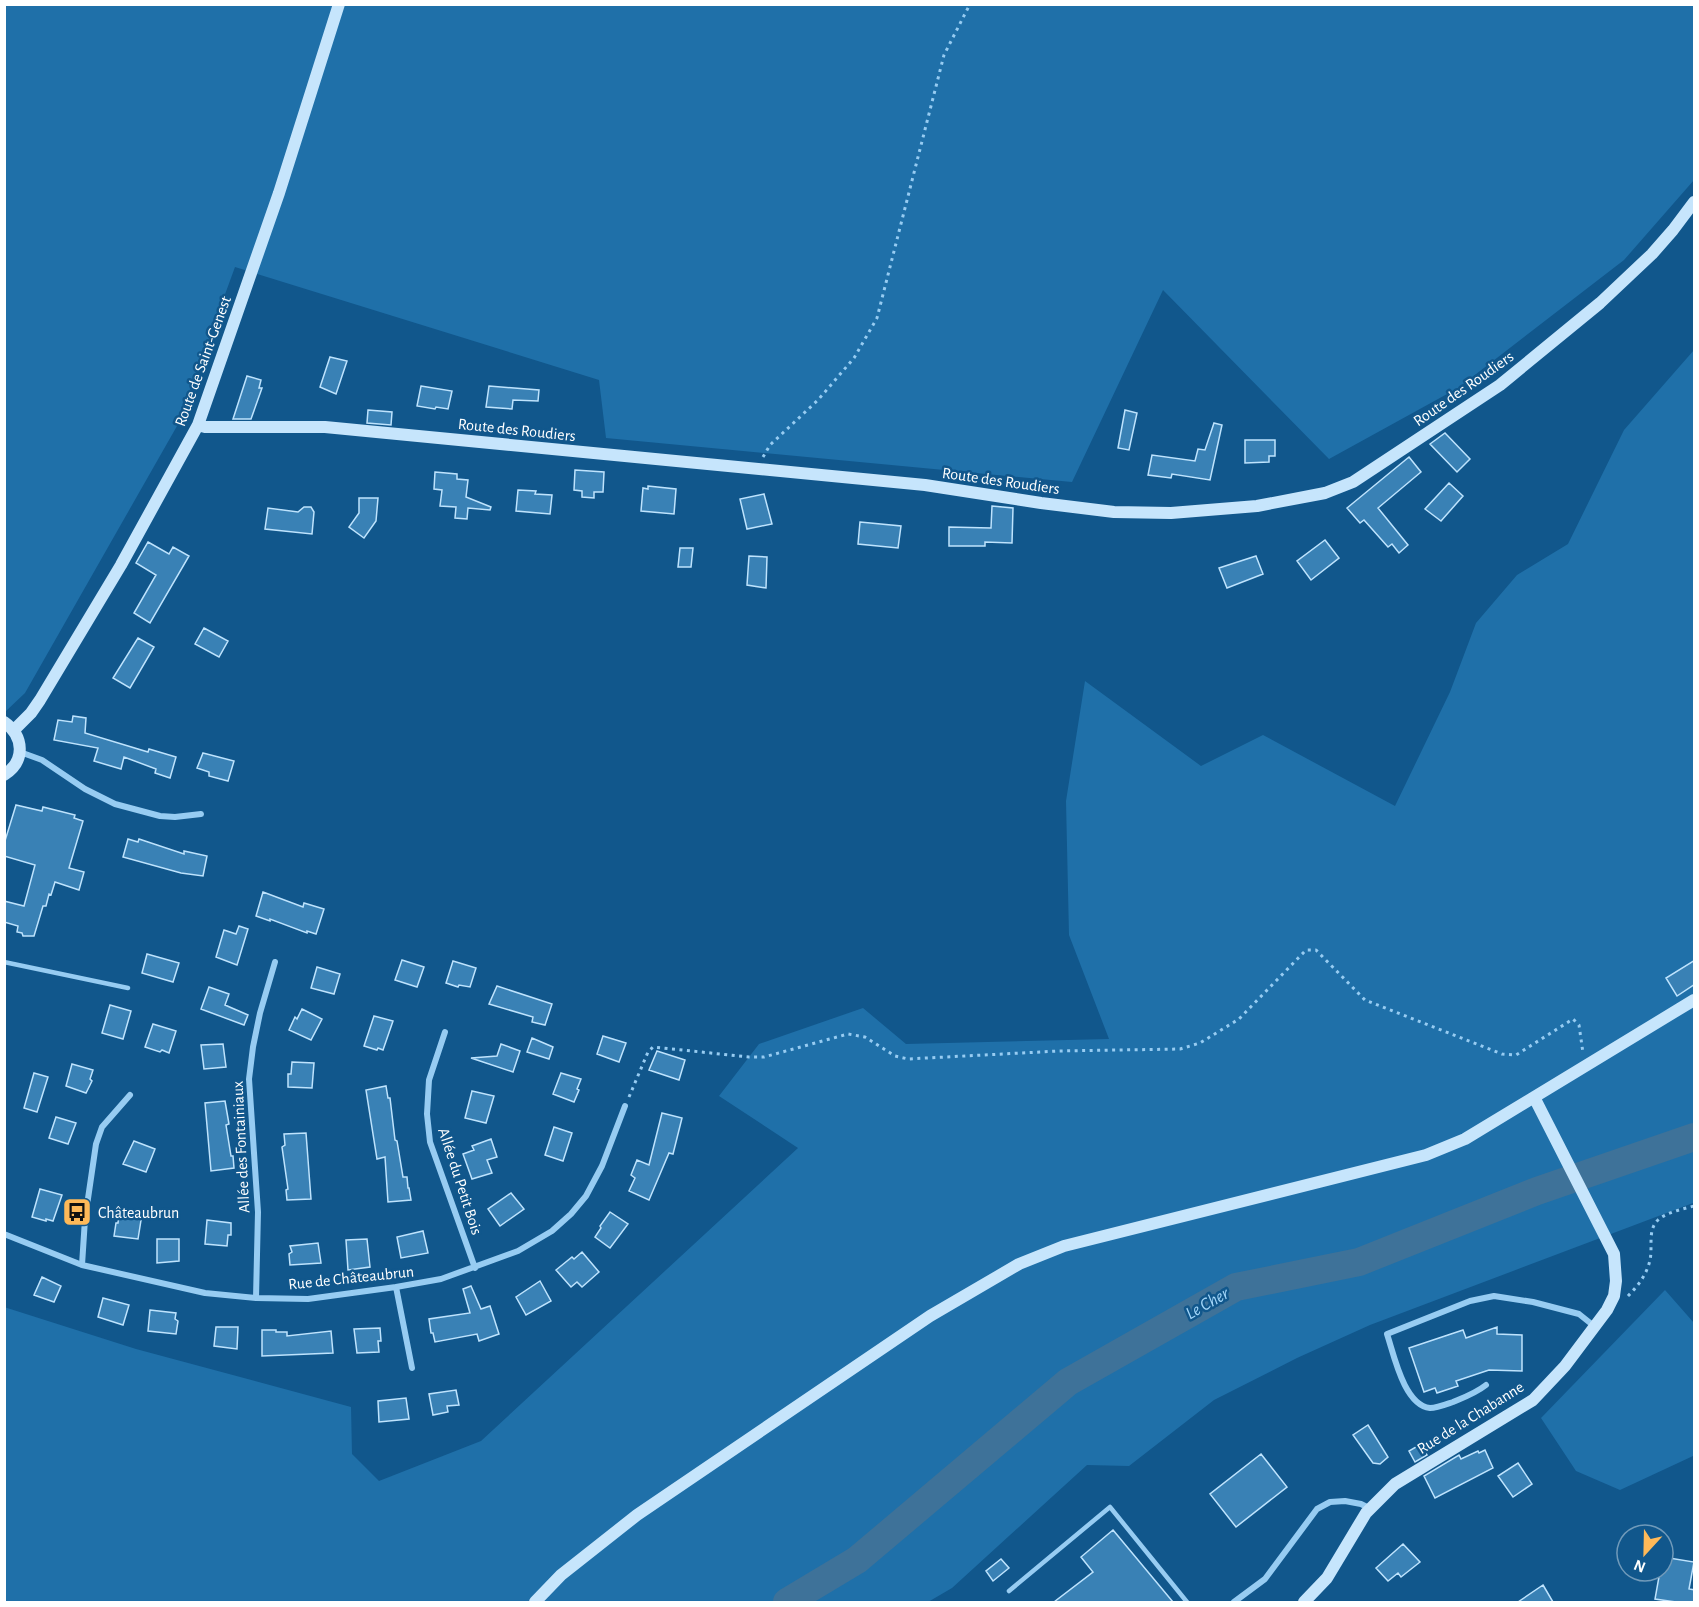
<svg xmlns="http://www.w3.org/2000/svg" width="1699" height="1607" font-family="'Alegreya Sans',sans-serif">
<rect width="100%" height="100%" fill="#11578c"/>
<path fill="#1f70a9" d="M5,5H1694V180L1624,260L1458,388L1329,459L1163,290L1072,482L606,438L599,380L235,267L177,426L25,693L5,712Z
M1694,350V1206L1693,1203L1370,1325L1297,1358L1214,1400L1129,1466L1087,1465L952,1588L928,1602H5L4,1307L136,1349L351,1407L352,1454L379,1481L481,1441L798,1148L719,1096L759,1044L863,1008L906,1044L1109,1039L1069,935L1066,801L1085,681L1201,766L1263,735L1395,806L1450,692L1476,623L1517,575L1568,544L1624,430Z
M1665,1290L1694,1323V1457L1693,1456L1620,1490L1576,1471L1541,1418Z"/>
<g fill="none" stroke-linecap="round" stroke-linejoin="round">
<path stroke="#3e7299" stroke-width="28" d="M787,1602L857,1560L1068,1382L1236,1287L1359,1262L1537,1191L1694,1137"/>
</g>
<path fill="#3981b5" stroke="#bee3fd" stroke-width="1.5" d="M330,357L347,361L336,394L320,387Z
M247,376L261,380L259,388H262L251,419H233Z
M421,386L452,391L448,409L436,407L435,409L417,406Z
M489,386L539,390L538,401L513,400L512,409L486,407Z
M368,410L392,412L391,425L367,423Z
M1125,410L1137,413L1129,450L1118,448Z
M1214,423L1222,425L1210,480L1172,474L1171,478L1148,475L1152,455L1195,461L1198,449L1205,450Z
M1445,433L1470,459L1457,472L1430,444Z
M1245,440H1275V456H1269V462L1245,463Z
M1409,457L1421,472L1378,508L1408,545L1399,553L1392,544L1388,547L1364,520L1360,523L1347,508Z
M575,470L604,472L603,492H594V498L582,497V491L574,490Z
M435,472L457,474V479L468,480L466,497L491,507L490,510L468,508L467,519L455,518L456,507L440,506L442,490L434,489Z
M1449,483L1463,496L1441,521L1425,509Z
M648,486L676,489L674,514L641,511L643,488L648,489Z
M518,490L536,491L535,494L552,495L550,514L516,511Z
M764,494L772,524L747,529L740,499Z
M359,498H378L376,521L364,538L349,527L359,513Z
M992,506L1013,508L1012,543L985,542V546H949V527L991,528Z
M304,507H311L314,512L312,534L265,529L268,508L298,512Z
M860,522L901,526L898,548L858,544Z
M1325,540L1339,558L1311,580L1297,561Z
M148,542L169,554L173,547L189,556L150,623L134,613L156,575L136,563Z
M680,548H693L691,567H678Z
M749,556L767,557L766,588L747,585Z
M1256,556L1263,574L1227,588L1219,568Z
M204,628L228,641L219,657L195,644Z
M138,638L154,647L130,688L113,678Z
M73,716L86,718L85,733L148,752L149,749L176,757L170,778L155,773L156,769L124,757L121,769L94,761L98,748L54,740L58,720L72,722Z
M203,753L234,761L228,781L209,776V772L197,768Z
M16,805L42,811L43,807L75,815L74,818L83,821L69,868L84,872L79,890L55,882L51,895L49,894L46,906H43L34,936H23L22,933L17,932L18,926L4,922V901L24,906L35,865L4,856V844Z
M128,839L138,842L139,839L184,854V851L207,856L203,876L181,873L123,857Z
M263,892L303,907L304,903L324,909L316,934L307,931V933L270,919V921L256,916Z
M239,926L248,929L237,965L216,957L224,930L236,934Z
M147,954L179,963L173,982L142,973Z
M402,960L424,967L417,987L395,980Z
M1695,960V984L1677,996L1666,978Z
M453,961L476,968L470,987L459,985L458,987L446,983Z
M317,967L340,974L334,994L311,988Z
M497,986L552,1004L545,1025L532,1022L533,1017L489,1004Z
M209,987L229,994L225,1005L248,1015L244,1025L201,1009Z
M110,1005L131,1011L123,1039L102,1033Z
M302,1009L322,1019L311,1040L289,1030L295,1017L297,1019Z
M374,1016L393,1021L383,1050L378,1048L377,1050L364,1046Z
M153,1024L176,1031L169,1053L162,1050L160,1052L145,1047Z
M603,1036L626,1043L619,1062L597,1054Z
M532,1038L553,1047L549,1059L527,1052Z
M223,1044L226,1067L204,1069L201,1045Z
M501,1044L520,1051L513,1072L471,1058L497,1056Z
M657,1051L685,1060L679,1080L649,1070Z
M292,1062L314,1063L312,1088L288,1087V1074H291Z
M72,1064L93,1070L90,1079L92,1081L86,1093L66,1086Z
M34,1073L48,1077L37,1112L24,1108Z
M561,1073L581,1079L577,1089L579,1090L574,1102L553,1094Z
M386,1086L388,1098H390L395,1140L397,1141L403,1177H407L408,1188H409L411,1200L388,1202L385,1157L377,1159L366,1090Z
M472,1091L494,1096L486,1123L465,1118Z
M225,1101L229,1124L226,1125L231,1156H233L234,1168L211,1171L205,1103Z
M662,1113L682,1118L673,1154L669,1153L649,1200L629,1191L635,1178L631,1175L637,1160L649,1165Z
M56,1117L76,1123L68,1144L49,1138Z
M554,1127L572,1133L563,1161L545,1155Z
M306,1133L311,1199L287,1200L286,1190L288,1189L282,1147L285,1145L284,1134Z
M491,1139L497,1157L487,1160L492,1173L472,1179L463,1154L474,1150L472,1146Z
M134,1141L155,1149L146,1172L123,1164Z
M40,1189L62,1195L53,1221L46,1219V1221L32,1217Z
M511,1193L524,1209L500,1226L488,1209Z
M119,1212L142,1214L138,1239L114,1236L116,1223H118Z
M610,1212L628,1224L610,1248L595,1237L601,1228L600,1226Z
M207,1220L231,1223V1235H228L227,1246L205,1244Z
M423,1231L428,1253L401,1258L397,1237Z
M157,1239H179V1261L157,1263Z
M367,1239L370,1267L348,1270L346,1240Z
M318,1243L321,1263L290,1265L289,1254L292,1252L290,1246Z
M582,1252L599,1272L582,1287L577,1282L571,1287L556,1270L572,1257L574,1259Z
M42,1277L61,1286L54,1302L34,1295Z
M540,1281L551,1301L526,1315L516,1297Z
M471,1286L481,1309L490,1306L499,1334L479,1341L477,1334L435,1342L433,1333H431L429,1319L470,1313L463,1289Z
M103,1298L129,1305L123,1325L98,1317Z
M150,1310L176,1313L175,1319L178,1321L176,1334L148,1331Z
M216,1327H238L237,1349L214,1346Z
M1497,1327V1334L1522,1335V1371L1489,1370L1456,1381L1458,1386L1437,1393L1435,1388L1424,1392L1409,1348L1463,1330L1466,1338Z
M380,1328L381,1341H378L379,1352L357,1353L354,1329Z
M262,1330H276V1332H287V1336L331,1331L333,1353L262,1356Z
M456,1390L459,1405L447,1406L448,1412L433,1415L429,1394Z
M406,1398L409,1419L379,1422L378,1401Z
M1368,1425L1388,1457L1380,1464L1373,1463L1353,1435Z
M1421,1444L1427,1455L1415,1462L1409,1451Z
M1485,1450L1493,1468L1435,1498L1424,1476L1459,1455L1461,1459L1478,1451L1479,1453Z
M1261,1454L1287,1487L1236,1527L1210,1494Z
M1518,1463L1532,1484L1513,1497L1498,1476Z
M1113,1530L1173,1602H1054L1093,1572L1081,1557Z
M1403,1544L1420,1562L1401,1577L1398,1573L1388,1581L1376,1568Z
M1663,1557L1694,1562L1689,1589L1695,1590V1602H1676L1655,1599L1660,1571H1663Z
M1001,1559L1009,1568L993,1581L986,1571Z
M1543,1585L1553,1602H1518Z"/>
<g fill="none" stroke-linecap="round" stroke-linejoin="round">
<path stroke="#97ccf2" stroke-width="3" stroke-dasharray="3 4.5" stroke-linecap="butt" d="M763,457L770,445L818,400L854,358L877,318L944,55L970,4
M629,1097L648,1052L653,1047L749,1057H764L848,1034L865,1037L895,1056L908,1059L1059,1051L1180,1049L1200,1043L1239,1019L1306,950H1316L1365,1000L1502,1054L1516,1055L1573,1019L1579,1025L1583,1053
M1628,1296C1638,1286 1647,1274 1650,1260C1653,1246 1647,1229 1659,1219C1668,1212 1683,1209 1694,1206"/>
<path stroke="#97ccf2" stroke-width="4.5" d="M4,962L128,988
M1009,1591L1110,1507L1187,1602"/>
<path stroke="#97ccf2" stroke-width="6" d="M20,752L42,760L85,789L115,804L160,816L175,817L201,814
M445,1032L429,1080L427,1114L430,1142L475,1268
M4,1234L82,1265L205,1293L256,1298L308,1299L396,1287L441,1279L518,1251L552,1231L571,1214L586,1196L602,1166L625,1106
M82,1265L85,1219L96,1144L102,1127L130,1095
M396,1287L412,1368
M256,1298L258,1212L249,1079L253,1047L260,1013L275,962
M1486,1385C1476,1393 1465,1397 1453,1402C1447,1404 1437,1408 1430,1408C1404,1405 1394,1355 1387,1334L1470,1301L1494,1296L1533,1302L1579,1314L1594,1326
M1234,1602L1265,1579L1317,1509L1330,1502L1345,1501L1361,1504L1369,1508"/>
<path stroke="#c6e5fc" stroke-width="12" d="M198,425L205,427H325L925,485L1041,503L1114,512L1171,513L1257,506L1325,493L1353,482L1500,385L1600,303L1652,254L1673,230L1694,202
M4,722C24,736 26,761 4,775
M14,730L31,713L40,700L121,565L198,425L279,193L339,4
M535,1602L561,1575L637,1515L930,1316L1019,1264L1064,1246L1426,1155L1465,1139L1694,1000
M1304,1602L1327,1578L1366,1513L1395,1484L1533,1400L1565,1366L1607,1310L1614,1296L1616,1281L1614,1254L1534,1097"/>
</g>
<defs>
<g id="bus-square" transform="scale(1.5)"><rect x="-9" y="-9" width="18" height="18" rx="4" fill="#ffb958" stroke="#11578c"/><path d="M-5-6H5V4H4V6H2V4H-2V6H-4V4H-5ZM-3.5-4V0h7V-4ZM-3.5 1.2v1.5H-2V1.2ZM2 1.2v1.5H3.5V1.2Z" fill="#111"/></g>
</defs>
<g fill-rule="evenodd">
<use href="#bus-square" x="77" y="1212"/>
</g>
<g text-anchor="middle" stroke-width="5" stroke-linejoin="round" paint-order="stroke">
<g font-size="16" fill="#fff" stroke="#11578c">
<text transform="translate(202 361) rotate(-70)" y="6">Route de Saint-Genest</text>
<text transform="translate(1463 388) rotate(-35)" y="6">Route des Roudiers</text>
<text transform="translate(517 429) rotate(6)" y="6">Route des Roudiers</text>
<text transform="translate(1001 480) rotate(8)" y="6">Route des Roudiers</text>
<text transform="translate(240 1147) rotate(-93)" y="6">Allée des Fontainiaux</text>
<text transform="translate(461 1181) rotate(72)" y="6">Allée du Petit Bois</text>
<text transform="translate(351 1277) rotate(-6)" y="6">Rue de Châteaubrun</text>
<text transform="translate(1470 1417) rotate(-32)" y="6">Rue de la Chabanne</text>
</g>
<g font-size="16" fill="#fff" stroke="#11578c" text-anchor="start">
<text x="98" y="1218">Châteaubrun</text>
</g>
<g font-size="18" font-style="italic" fill="#a3d6f9" stroke="#11578c">
<text transform="translate(1207 1303) rotate(-30)" y="6">Le Cher</text>
</g>
</g>
<rect width="1699" height="1607" fill="none" stroke="#ffffff" stroke-width="12"/>
<g transform="translate(1645 1553) rotate(202)"><circle r="28" fill="#11578c" stroke="#709aba" stroke-width="1.5"/>
<path d="M0-4.5L10 22L0 15L-10 22Z" fill="#ffb958"/>
<text y="-9" font-size="16" font-weight="bold" text-anchor="middle" fill="#ffffff">N</text>
</g>
</svg>
